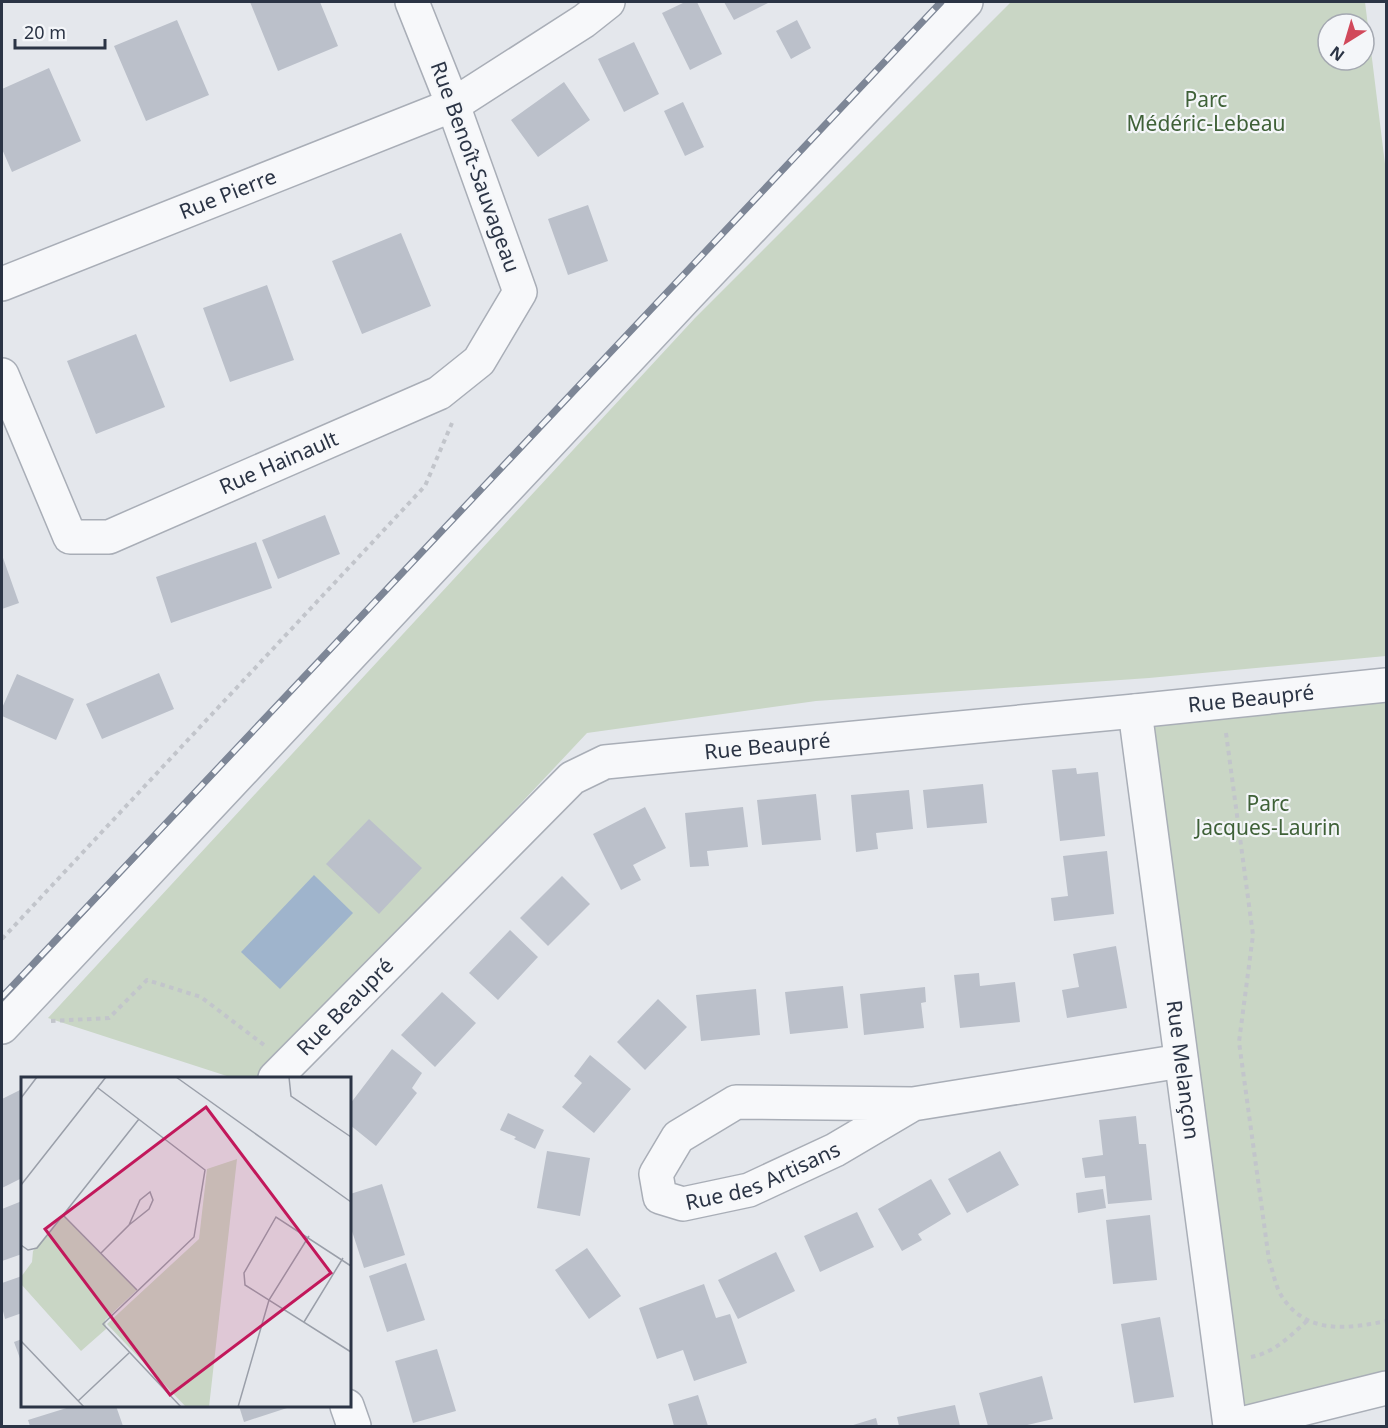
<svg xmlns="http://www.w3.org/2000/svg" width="1388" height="1428" font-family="'Noto Sans',sans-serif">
<rect width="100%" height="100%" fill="#e4e7ec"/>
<path fill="#c9d6c5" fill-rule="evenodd" d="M1011,2H1365L1386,172V656L1149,678L816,701L587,733L263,1078H233L48,1018L695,318ZM1328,24H1364V60H1328Z
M1386,684V1388L1233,1426L1135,711Z"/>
<path fill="#9fb4cc" d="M314,875L353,913L280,989L241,952Z"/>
<path fill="#bbc0ca" d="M250,2H320L338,46L278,71Z
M685,2H697L722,54L690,70L662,13Z
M724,2H770L734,20Z
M177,20L209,95L146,121L114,46Z
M797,20L811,48L791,59L776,31Z
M634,42L659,94L624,112L598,59Z
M49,68L81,141L12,172L2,149V89Z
M564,82L590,120L538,157L511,120Z
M683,102L704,147L685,156L664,111Z
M588,205L608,261L568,275L548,219Z
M401,233L431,306L362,334L332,261Z
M267,285L294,360L230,382L203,308Z
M136,334L165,407L96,434L67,361Z
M325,515L340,554L278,579L262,540Z
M256,542L272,588L171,623L156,577Z
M2,555L19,603L2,609Z
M159,673L174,709L102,739L86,704Z
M17,674L74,699L56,740L2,716V708Z
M1076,768L1077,774L1098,772L1105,836L1060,841L1052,770Z
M983,784L987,823L927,828L923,790Z
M909,790L913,829L876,833L878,849L856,852L851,795Z
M816,794L821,840L762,845L757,800Z
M645,807L666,848L633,865L641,880L621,890L593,834Z
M743,807L748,847L707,851L709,866L690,867L685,813Z
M369,819L422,868L379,914L326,864Z
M1107,851L1114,914L1054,921L1051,898L1068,896L1063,856Z
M562,876L590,904L548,946L520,918Z
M510,930L538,957L498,1000L469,973Z
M1116,946L1127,1008L1067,1018L1062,990L1079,987L1073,954Z
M979,973L980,986L1015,982L1020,1022L960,1028L954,975Z
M843,986L848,1028L790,1034L785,992Z
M925,987L926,1002L921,1003L924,1028L864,1035L860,994Z
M756,989L760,1035L701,1041L696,995Z
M442,992L476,1023L435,1067L401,1035Z
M658,999L687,1027L645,1070L617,1042Z
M392,1049L422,1073L412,1088L417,1093L376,1146L350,1125V1104Z
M590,1055L631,1089L594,1133L562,1107L582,1083L574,1076Z
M22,1089V1145L20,1147L22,1152V1178L2,1188V1099Z
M508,1113L544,1130L535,1149L514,1139L516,1137L500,1130Z
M1136,1116L1139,1144H1146L1152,1200L1108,1204L1105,1176L1085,1178L1082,1158L1103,1155L1099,1120Z
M547,1151L590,1158L580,1216L537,1208Z
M1000,1151L1019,1185L967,1213L948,1179Z
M931,1179L951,1214L918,1234L922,1240L902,1251L878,1209Z
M382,1184L405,1255L364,1268L350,1225V1194Z
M1103,1189L1106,1208L1078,1213L1076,1193Z
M22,1201V1254L2,1261V1209Z
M857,1212L874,1247L820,1272L804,1236Z
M1150,1215L1157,1280L1113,1284L1106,1220Z
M587,1248L621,1296L589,1319L555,1270Z
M776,1252L795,1291L738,1319L718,1280Z
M406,1263L425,1320L387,1332L369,1276Z
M22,1276V1313L5,1319L2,1307V1283Z
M704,1284L716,1318L730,1314L747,1363L694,1381L683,1350L657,1359L639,1308Z
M1160,1317L1174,1397L1134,1403L1121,1324Z
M22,1339V1364L14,1342Z
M437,1349L456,1411L413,1423L395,1361Z
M1042,1376L1053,1419L1023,1426H988L979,1393Z
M698,1395L708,1426H674L668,1404Z
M955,1405L960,1426H899L897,1417Z
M73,1406H116L123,1426H30L28,1420Z
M239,1406H286L287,1408L244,1422Z
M876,1418L878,1426H850Z"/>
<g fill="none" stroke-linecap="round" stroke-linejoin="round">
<g stroke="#a9aeb7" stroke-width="36">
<g id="minor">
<path id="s1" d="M2,284L453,105L584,21L608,2"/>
<path id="s2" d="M2,375L70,537H109L439,393L479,361L520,292L453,105L412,2"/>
<path id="s3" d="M1135,711L1230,1426"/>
<path d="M2,1027L688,295L966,2"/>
<path id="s4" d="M275,1078L572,778L605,762L1135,711L1386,685"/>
<path id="s5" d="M913,1104L736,1102L678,1137L656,1174L660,1197L683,1204L749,1190L835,1150L913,1104L1181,1061"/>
<path d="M347,1406L354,1426"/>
<path d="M1233,1426L1386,1388"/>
</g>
</g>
<path stroke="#c2c5cb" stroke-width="4" stroke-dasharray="4.5 4.5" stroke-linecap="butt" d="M1226,733L1253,935L1239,1042L1269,1260C1273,1271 1275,1285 1281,1295C1305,1335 1348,1329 1386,1321
M2,939L425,486L452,423
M51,1021L109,1018L147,980L201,997L264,1045
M1251,1357C1274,1353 1290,1336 1307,1321"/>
<use href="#minor" stroke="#f7f8fa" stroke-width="33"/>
<g stroke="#7d8696" stroke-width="7">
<path id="rail" d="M2,997L941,2"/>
</g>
<use href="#rail" stroke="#f4f6f9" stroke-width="4.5" stroke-dasharray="14" stroke-linecap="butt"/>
</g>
<g text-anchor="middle" stroke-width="4.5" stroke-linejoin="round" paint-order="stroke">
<g font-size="21" fill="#3f6138" stroke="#f4f6f9">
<text x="1206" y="107">Parc<tspan x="1206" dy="24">Médéric-Lebeau</tspan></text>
<text x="1268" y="811">Parc<tspan x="1268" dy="24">Jacques-Laurin</tspan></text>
</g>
<g font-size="21" fill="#2b3445" stroke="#f4f6f9">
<text transform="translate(475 167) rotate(70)" y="7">Rue Benoît-Sauvageau</text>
<text dy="7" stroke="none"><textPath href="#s1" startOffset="243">Rue Pierre</textPath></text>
<text dy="7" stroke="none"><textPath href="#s2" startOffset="400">Rue Hainault</textPath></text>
<text dy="7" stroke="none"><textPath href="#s4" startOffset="1108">Rue Beaupré</textPath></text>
<text dy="7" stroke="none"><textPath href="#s4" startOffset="622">Rue Beaupré</textPath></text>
<text dy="7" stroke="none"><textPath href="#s4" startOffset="100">Rue Beaupré</textPath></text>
<text dy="7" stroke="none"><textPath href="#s3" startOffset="362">Rue Melançon</textPath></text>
<text dy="7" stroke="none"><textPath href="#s5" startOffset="420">Rue des Artisans</textPath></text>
</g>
</g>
<g transform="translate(21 1077)">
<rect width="330" height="330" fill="#e4e7ec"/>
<path d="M216,82L188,330H165L86,247L178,162L186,92ZM42,138L116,213L84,243L85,252L60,274L0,207V200L11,185L12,174Z" fill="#c9d6c5"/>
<path fill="none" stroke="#9a9fa9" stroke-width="1.5" d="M155,0L330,125M268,0L270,19L330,60M77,11L184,93L173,160L82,247L160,330M0,21L16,0M0,108L85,0M42,138L116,213M0,168L7,173L16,171L118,42M80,176L108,148L119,123L129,115L132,123L128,132L108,148M330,189L255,140L223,196L224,208L330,275M283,245L322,181M0,264L63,330M57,324L108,276M217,330L248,223L288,159"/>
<path fill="#c2185b" fill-opacity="0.15" stroke="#c2185b" stroke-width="3" d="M185,30L310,196L149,318L24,152Z"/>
<rect width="330" height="330" fill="none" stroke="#2b3445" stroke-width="3"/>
</g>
<rect width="1388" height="1428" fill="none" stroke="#2b3445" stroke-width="6"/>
<g transform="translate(1346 42) rotate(217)"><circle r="28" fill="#f4f6f9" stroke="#a4a8b1" stroke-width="1.5"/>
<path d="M0-4.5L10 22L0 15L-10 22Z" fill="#d1495b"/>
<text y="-9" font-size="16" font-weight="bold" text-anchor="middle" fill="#2b3445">N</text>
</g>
<path d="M15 39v9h90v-9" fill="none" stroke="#2b3445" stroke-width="3"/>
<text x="24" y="39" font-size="18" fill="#2b3445" stroke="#f4f6f9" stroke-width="4.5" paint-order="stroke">20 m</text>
</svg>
